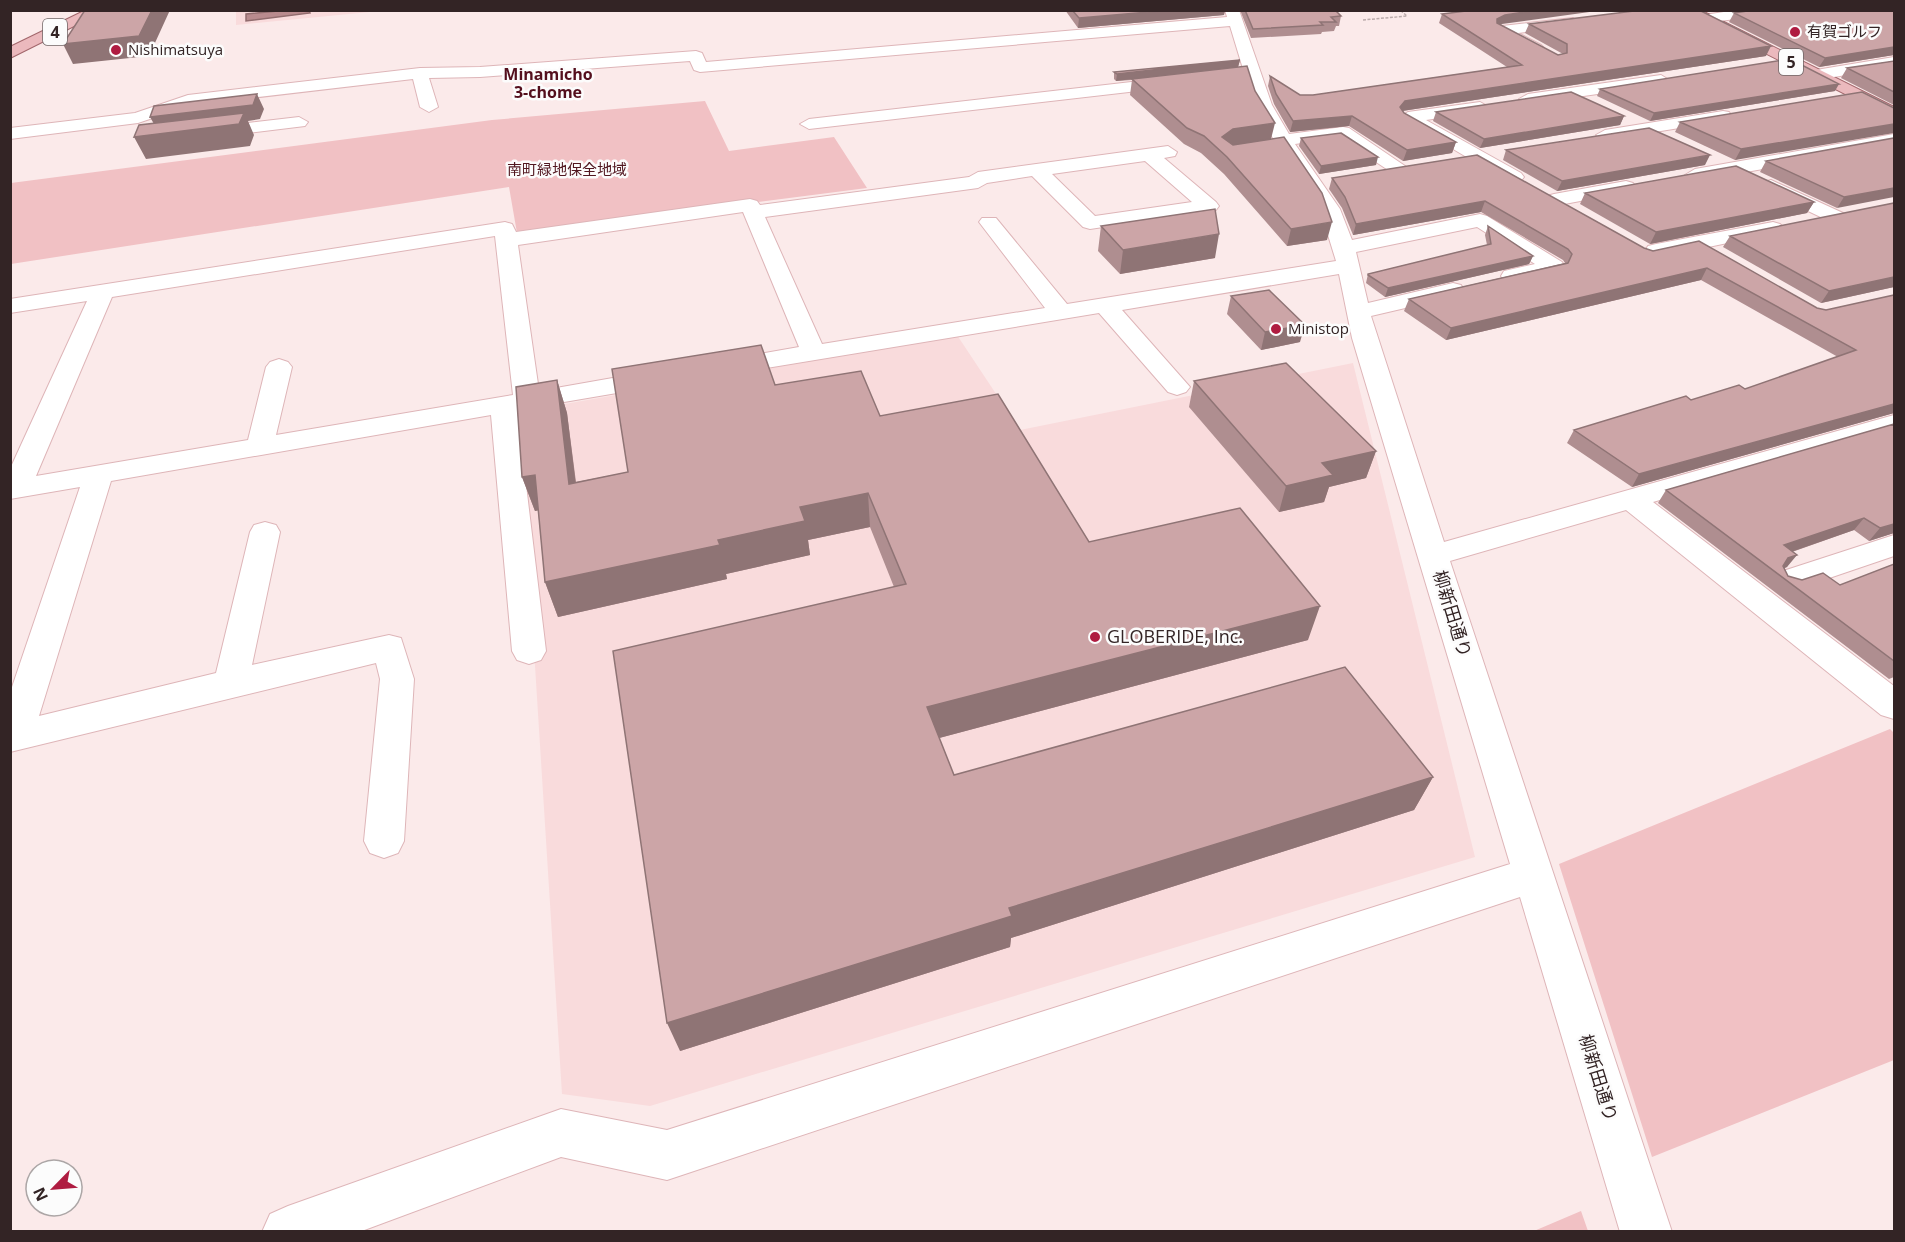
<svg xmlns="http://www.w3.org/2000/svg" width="1905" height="1242" font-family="'Open Sans','Noto Sans JP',sans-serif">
<rect width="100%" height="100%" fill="#fbeaea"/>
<path fill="#f9dbdc" d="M236,10L380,11L236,25Z
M957,335L1020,430L1353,363L1475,857L650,1106L562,1094L519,412Z"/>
<path fill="#f1c1c4" d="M705,101L729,151L834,137L867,188L517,233L509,187L11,264V183L492,120Z
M1890,729L1894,733V1060L1652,1157L1559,864Z
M1581,1211L1588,1231H1534Z"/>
<path fill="#b98b8e" stroke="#916c6e" stroke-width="1.5" d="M278,11H309L310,13L246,21V14Z"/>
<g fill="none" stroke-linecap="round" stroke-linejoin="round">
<g stroke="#deb5b8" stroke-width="2">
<path id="minor" d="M1225,10H1239L1272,105L1289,134L1343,127L1349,128L1408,168L1405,172H1391L1340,138L1295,144L1340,209L1352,240L1480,214L1487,216L1562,262L1565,267L1562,272C1545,276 1521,285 1504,281L1501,276L1504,271L1535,264L1477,227L1356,252L1368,303L1453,283L1461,285L1464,290L1461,295L1371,316L1444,542L1894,415V431L1653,502L1894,686V719L1881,715L1626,510L1450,561L1672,1232H1620L1520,897L667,1180L561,1157L359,1232H262L270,1214L288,1206L561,1109L667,1130L1510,864L1352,338L1339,274L1122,310L1190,387L1186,392L1177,395L1168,392L1099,313L724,375L715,372L711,367L715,362L799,347L743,212L518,245L539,391L658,370L667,373L671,378L667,383L658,386L517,410L546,651L541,660L529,664L517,660L512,651L491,415L111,481L39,716L216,673L250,532L254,525L265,522L276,525L280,532L252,665L389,635L401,638L414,679L404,841L398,853L384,858L370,853L364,841L380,679L376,663L10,752V693L80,487L10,499V469L87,301L10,313V299L505,222L512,224L516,232L750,199L757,201L760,205L969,177L978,172L1168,146L1177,152L1175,156L1164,158L1216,202L1219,206L1216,210L1090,229L1083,227L1032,176L987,183L978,188L765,217L822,344L1045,308L979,222L982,218H996L1067,304L1336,261L1320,209L1274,140L1254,105L1230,26L700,72L694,70L690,61L480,77L429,78L438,107L429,112L420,107L413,79L191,105L138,123L10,139V128L135,113L188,95L420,68L480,67L696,51L702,53L706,62L1227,17ZM1145,161L1192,202L1095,216L1052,174ZM495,236L513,395L276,435L292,367L288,362L279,359L270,362L266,367L248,440L36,476L112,297Z
M1737,10H1782L1775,14L1704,23L1697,19L1704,15Z
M1573,18L1580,22L1578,25L1518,33L1541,45L1544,48L1536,53L1495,30L1502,26Z
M1894,57V67L1816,80L1808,75L1816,70Z
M1661,75L1669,80L1667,84L1528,104L1519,99L1528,94Z
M1175,77L1181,78L1183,82L1181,86L809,129L800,124L809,119Z
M1480,102L1489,107L1486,111L1426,120L1521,173L1524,177L1521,181H1507L1399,117L1408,112Z
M1723,111L1729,112L1732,116L1729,120L1605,140L1596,135L1605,130Z
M299,117L308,122L305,126L206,138L197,133L206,128Z
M1894,134V146L1695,181L1685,175L1695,169Z
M1771,180L1843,213L1846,217L1843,221H1829L1764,190L1761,186L1764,182Z
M1626,181L1633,183L1636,187L1633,191L1554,206L1547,204L1544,200L1547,196L1554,194Z
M1773,222L1780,224L1784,228L1780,232L1656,258L1648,256L1645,251L1648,246L1656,244Z
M1894,535V556L1791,591L1780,588L1775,580L1780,572Z"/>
</g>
<g stroke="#a2666b" stroke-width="2">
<path id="major" d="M86,10H106L10,58V47Z
M1681,10H1700L1894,107V119Z"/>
</g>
<path stroke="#bbabab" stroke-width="1.5" stroke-dasharray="3 1.5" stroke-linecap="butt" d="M1363,20L1407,16L1400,10"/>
<use href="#minor" fill="#fff" fill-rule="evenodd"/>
<use href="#major" fill="#ebb9bd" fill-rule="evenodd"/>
</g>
<path fill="#af8e90" d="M1065,10H1225L1224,15L1078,28Z
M1240,10H1335L1341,16L1339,26H1336L1334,31L1322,32L1321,34L1251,38Z
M1894,10V55L1819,67L1729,22L1734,13Z
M1442,14L1502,24L1500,25L1558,55L1563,54L1525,33L1529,24L1766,56L1402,111L1404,113L1456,142L1452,153L1403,161L1349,126L1290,132L1274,104L1268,86L1270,76L1300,95H1313L1507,67L1439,23Z
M1240,60L1238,67L1271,139L1327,240L1287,246L1224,174L1201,153L1184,144L1130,95L1132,80L1116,81L1114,79V72Z
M1894,61V105L1841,78L1847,68Z
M1600,89L1835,91L1650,121L1597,96Z
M1894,108L1735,160L1675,132L1680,122Z
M1436,112L1624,116L1620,125L1480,148L1433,121Z
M1301,138L1376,165L1319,174L1299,146Z
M1894,138L1837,208L1760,172L1766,161Z
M1506,150L1705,165L1557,191L1503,160Z
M1477,155L1644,248L1653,251L1699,241L1817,308L1826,310L1894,295V413L1632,487L1567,443L1574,430L1691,400L1745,389L1838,357L1701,280L1446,340L1404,311L1409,299L1565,263L1563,260L1481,212L1353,235L1342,208L1329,189L1332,178Z
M1585,193L1814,202L1807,213L1650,244L1580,204Z
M1894,203V288V287L1821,303L1723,247L1730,236Z
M1101,226L1215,258L1120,274L1098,251Z
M1488,226L1533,256L1529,264L1385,297L1366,283L1368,274L1487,245L1485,235Z
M1231,296L1300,342L1261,350L1227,314Z
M557,380L567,413L576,482L628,472L775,385L880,416L1089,542L1308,640L939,738L954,775L1433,777L1414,810L1011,938L1010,947L680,1051L894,587L870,527L808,540L810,555L726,574L727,579L558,617L545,582L538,510L535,511L522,477Z
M1194,381L1376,451L1366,478L1329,487L1324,502L1279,512L1189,407Z
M1894,424V533L1869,541L1854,530L1792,552L1787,567L1784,568L1788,576L1802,580L1840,585L1894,564V677L1889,679L1658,503L1666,490Z"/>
<path fill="#8f7475" d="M152,10H170L149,56L73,64L63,44Z
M1172,10H1225L1224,15L1078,28L1079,18Z
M1538,10H1604L1502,24L1494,28L1497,19L1505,15Z
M1771,46L1766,56L1402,111L1400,107L1405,101Z
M1894,47V55L1819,67L1825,58Z
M1240,60L1238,67L1116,81L1117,74Z
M1839,84L1835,91L1650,121L1654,113Z
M257,94L264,109L260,119L248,121L254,135L250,146L146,159L134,137L158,131L150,117Z
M1352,116L1349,126L1290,132L1293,121Z
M1624,116L1620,125L1480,148L1484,139Z
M1275,123L1271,139L1219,150L1222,137L1233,129Z
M1894,124V133L1735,160L1741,149Z
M1456,142L1452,153L1403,161L1407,150Z
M1710,155L1705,165L1557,191L1562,181Z
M1378,157L1376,165L1319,174L1321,166Z
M1894,188V197L1837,208L1844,197Z
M1485,201L1481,212L1353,235L1356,224Z
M1814,202L1807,213L1650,244L1656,232Z
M1332,222L1327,240L1287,246L1291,229Z
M1219,234L1215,258L1120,274L1123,250Z
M1533,256L1529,264L1385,297L1388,288Z
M1707,268L1701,280L1446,340L1451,328Z
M1894,277V287L1821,303L1829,291Z
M1305,325L1300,342L1261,350L1265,332Z
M557,380L567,413L580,518L569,484Z
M1894,404V413L1632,487L1639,474Z
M1376,451L1366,478L1329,487L1324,502L1279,512L1286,486L1322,463Z
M535,475L547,509L535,511L522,477Z
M868,493L870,527L808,540L810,555L726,574L727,579L558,617L545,582L718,540L800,507Z
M1864,518L1854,530L1774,558L1784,545Z
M1894,524V533L1869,541L1880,528Z
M1797,555L1787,567L1778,571L1788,558Z
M1320,606L1308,640L928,741L927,707Z
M1433,777L1414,810L1011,938L1010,947L680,1051L667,1023L1009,908Z"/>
<path fill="#cca5a7" stroke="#8f7475" stroke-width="1.5" d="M85,10H152L139,36L63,44Z
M1072,10H1172L1079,18Z
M1245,10H1335L1341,16L1331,17L1336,22H1320L1323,25L1253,29Z
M1474,10H1538L1505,15L1497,19V23L1558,55L1567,53V44L1529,24L1642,10H1699L1771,46L1405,101L1400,107L1404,113L1456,142L1407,150L1352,116L1293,121L1276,94L1270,76L1300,95H1313L1522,65L1442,14Z
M1754,10H1894V47L1825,58L1734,13Z
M1790,59L1839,84L1654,113L1600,89Z
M1240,60L1117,74L1114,72Z
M1894,61V92L1847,68Z
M1247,66L1255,91L1275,123L1233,129L1222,137L1233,145L1284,137L1322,193L1332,222L1291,229L1227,157L1204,136L1187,128L1132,79Z
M1571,92L1624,116L1484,139L1436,112Z
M1862,92L1894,108V124L1741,149L1680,122Z
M257,94L253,105L150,117L154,106Z
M244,113L239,124L134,137L139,125Z
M1649,128L1710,155L1562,181L1506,150Z
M1341,133L1378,157L1321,166L1301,138Z
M1894,138V188L1844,197L1766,161Z
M1477,155L1644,248L1653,251L1699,241L1817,308L1826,310L1894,295V404L1639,474L1574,430L1686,396L1691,400L1739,385L1745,389L1856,350L1707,268L1451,328L1409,299L1568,263L1572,254L1568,249L1485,201L1356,224L1345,197L1332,178Z
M1736,166L1814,202L1656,232L1585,193Z
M1894,203V277L1829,291L1730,236Z
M1215,209L1219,234L1123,250L1101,226Z
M1488,226L1533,256L1388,288L1368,275V274L1491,244Z
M1269,290L1305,325L1265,332L1231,296Z
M761,345L775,385L861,371L880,416L998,394L1089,542L1240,508L1320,606L927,707L954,775L1345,667L1433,777L1009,908L1012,916L667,1023L613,651L906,584L868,493L800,507L805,521L718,540L720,545L545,582L535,475L522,477L516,387L557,380L569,484L628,472L612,369Z
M1286,363L1376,451L1322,463L1333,475L1286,486L1194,381Z
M1894,424V524L1880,528L1864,518L1784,545L1797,555L1788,558L1783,566L1788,576L1802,580L1823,573L1840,585L1894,564V661L1666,490Z"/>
<g fill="#af1c41" stroke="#fcfcfc" stroke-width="2">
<circle cx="1795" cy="32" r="6"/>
<circle cx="116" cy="50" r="6"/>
<circle cx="1276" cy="329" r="6"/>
<circle cx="1095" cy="637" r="6"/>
</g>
<g text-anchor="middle" stroke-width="5" stroke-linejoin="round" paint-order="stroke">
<g font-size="15" fill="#332425" stroke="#fcfcfc" text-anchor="start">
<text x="1807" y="37">有賀ゴルフ</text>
<text x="128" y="55">Nishimatsuya</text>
<text x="1288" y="334">Ministop</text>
</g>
<g font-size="15" fill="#521821" stroke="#fcfcfc">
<text x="567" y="175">南町緑地保全地域</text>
</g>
<g fill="#fcfcfc" stroke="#6f6566" stroke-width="1.5">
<rect x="43" y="19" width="24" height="26" rx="4.5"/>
<rect x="1779" y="49" width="24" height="26" rx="4.5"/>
</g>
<g font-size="16" font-weight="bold" fill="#332425">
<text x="55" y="38">4</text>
<text x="1791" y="68">5</text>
</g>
<g font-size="16" font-weight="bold" fill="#540f1d" stroke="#fcfcfc">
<text x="548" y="80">Minamicho<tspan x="548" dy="18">3-chome</tspan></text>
</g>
<g font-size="18" fill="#332425" stroke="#fcfcfc">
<text transform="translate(1452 614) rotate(73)" y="6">柳新田通り</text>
<text transform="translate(1598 1078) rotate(73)" y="6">柳新田通り</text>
</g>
<g font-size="18" fill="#332425" stroke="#fcfcfc" text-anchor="start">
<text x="1107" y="643">GLOBERIDE, Inc.</text>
</g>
</g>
<rect width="1905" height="1242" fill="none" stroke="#332425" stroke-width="24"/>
<g transform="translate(54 1188) rotate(245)"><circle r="28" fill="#fcfcfc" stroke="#aca6a6" stroke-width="1.5"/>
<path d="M0-4.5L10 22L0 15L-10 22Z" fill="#af1c41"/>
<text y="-9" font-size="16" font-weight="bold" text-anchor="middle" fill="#332425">N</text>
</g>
</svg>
